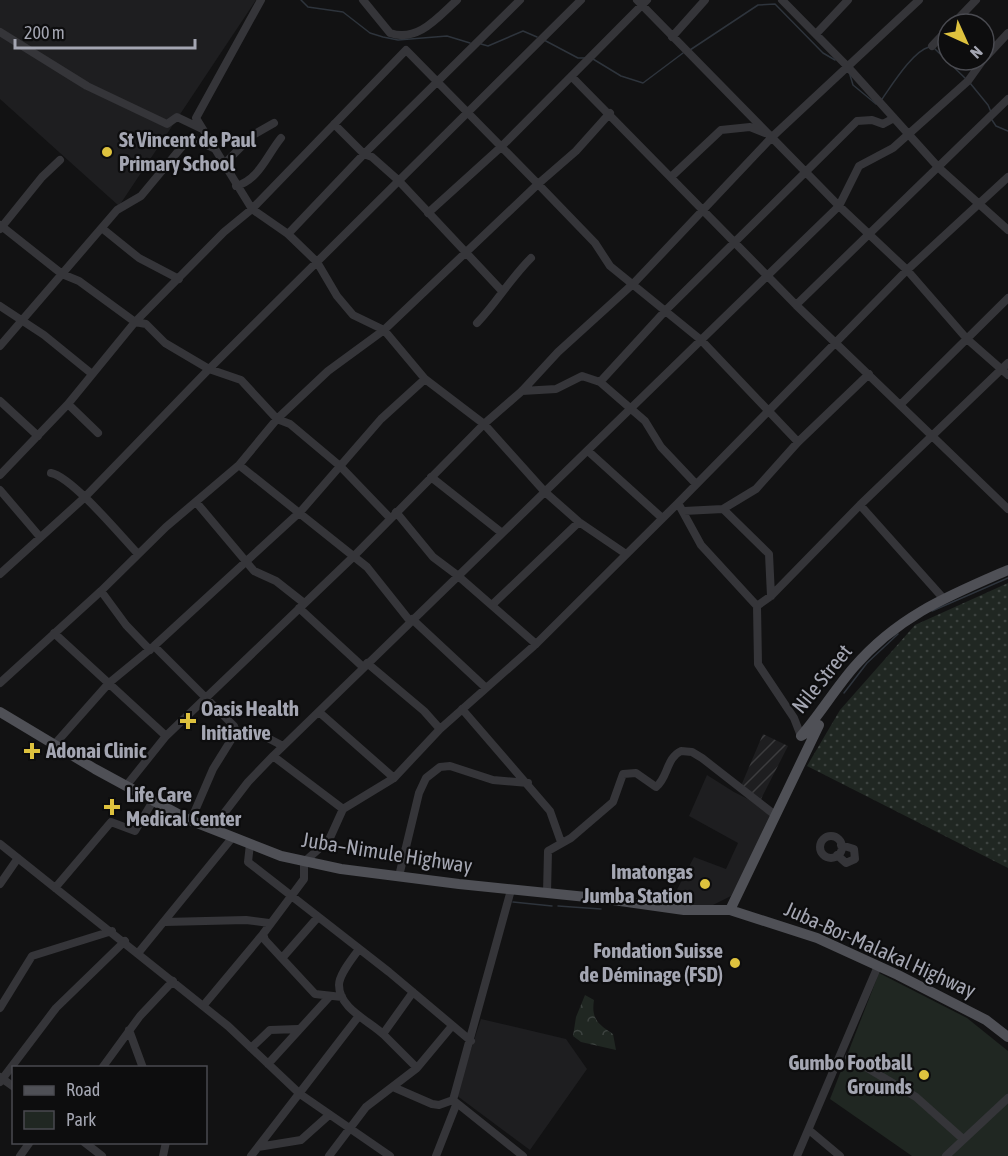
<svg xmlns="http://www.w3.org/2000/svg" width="1008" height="1156" font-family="'Asap Condensed',sans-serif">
<defs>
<pattern id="industrial-furrows" width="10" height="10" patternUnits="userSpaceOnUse" patternTransform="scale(1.5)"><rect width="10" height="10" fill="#1e1e20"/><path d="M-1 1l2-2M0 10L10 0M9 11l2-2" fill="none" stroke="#3c3c3e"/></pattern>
<pattern id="green-dots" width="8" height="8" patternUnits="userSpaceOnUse" patternTransform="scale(1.5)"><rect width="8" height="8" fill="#202722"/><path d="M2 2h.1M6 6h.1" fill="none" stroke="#3d4340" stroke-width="1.8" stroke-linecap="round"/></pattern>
<pattern id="forest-crowns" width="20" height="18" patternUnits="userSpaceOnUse" patternTransform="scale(1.5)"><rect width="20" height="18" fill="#202722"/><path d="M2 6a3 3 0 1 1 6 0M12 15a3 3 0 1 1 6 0" fill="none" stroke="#3d4340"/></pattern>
</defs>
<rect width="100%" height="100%" fill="#121213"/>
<path fill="#1e1e20" d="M0,0H256L119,206L0,99Z
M707,775L734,792L774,812L731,896L707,908L670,903L694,857L726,869L738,843L689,816Z
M481,1019L566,1039L587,1069L530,1150L456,1095Z"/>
<path fill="url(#industrial-furrows)" d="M763,734L788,746L761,799L741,786Z"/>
<path fill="url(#green-dots)" d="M1008,583V868L807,766L840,710L915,625Z"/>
<path fill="url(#forest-crowns)" d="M585,995L594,1000C591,1019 598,1024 613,1034L616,1050L581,1042L573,1036L576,1017Z"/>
<path fill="#202722" d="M879,973L967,1018L1008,1051V1156H912L830,1099Z"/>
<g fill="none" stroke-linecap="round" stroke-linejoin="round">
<path stroke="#2e343c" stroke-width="1.5" d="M301,0L308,7L343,12L370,33L383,37L398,40L447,36L470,43
M544,40L578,58H586
M481,44L488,46L523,31L537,37
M935,49L966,79
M690,50L758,5L775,4L823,53L835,60
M593,59L621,76L643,83L683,53
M850,75L853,85L876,104
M970,83L988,105L991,112
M882,99C892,85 913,51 929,47
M992,120L996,126L1008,131
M932,611L1008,578
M844,693L867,663L898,634
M513,902L552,906
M558,906L601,909"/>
<path stroke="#353539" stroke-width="8" d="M363,0L390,33C418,43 439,16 457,0
M637,0L839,206L907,270L967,339L1008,375
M782,0L847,66L939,168L1008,230
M953,24L976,0
M0,32L87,86L167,124L177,117L200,128
M816,34L848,0
M672,37L705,0
M932,46L948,29
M984,59L1008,33
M572,77L796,305L1008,509
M610,113L576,151L538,184L595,243L610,266L701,340L798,442
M334,124L364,154L372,157L398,180L502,291
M223,165L253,135L274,123
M671,177L721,130L750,127L765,133
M236,186C259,180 267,155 281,138
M428,213L501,147L647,0
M0,225L62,274L79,281L135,322L146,324L165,343L209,369L241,380L277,419L290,424L340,466L390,518
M0,229L42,177L60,160
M103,229L139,258L179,279
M288,234L364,154L520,0
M796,305L1008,99
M0,306L44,335L92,374
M477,323C497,302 510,279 531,258
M0,346L117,210L141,196L185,143L196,140L213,148
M600,382L666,310L857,121L872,120L883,124L894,118
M522,391L556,389L582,376L600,382L645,421L661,447L696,484
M0,401L38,436
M68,404L98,433
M900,405L1008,298
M588,451L661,517
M239,465L367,567L410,621
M51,473C72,477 121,536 138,554
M0,475L68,404L135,322L224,232L252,209L406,50L538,184L384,330L353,315L337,296L317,262L288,234L252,209L196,118L261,0
M431,477L502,533
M0,490L40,537
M196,502L254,571L276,581L304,603
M678,503L907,270L1008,177
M860,505L943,598
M723,509L769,554L771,596
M684,511L723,509L756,489L798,442L869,374
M396,512L433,557L457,575L536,644
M0,574L84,498L209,369L581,0
M101,591L126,625L150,650
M492,605L579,522
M299,608L363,667
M412,619L486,688
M54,633L166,736
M154,646L234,726L236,732L213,769L191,820
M367,663L424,711L440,729
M0,683L101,591L166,527L239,465L277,419L328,371L384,330L425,379L484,424L545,492L579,522L626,554
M462,709L550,811L561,842
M319,712L394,778
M236,732L262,735L283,746
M801,736L794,718L758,664L757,606L771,596L860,505L1008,363
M54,745L109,683L154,646L301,511L381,419L425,379
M273,756L343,809
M126,786L166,736L353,557L484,424L522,391L558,352L634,283L772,137L919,0
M212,829L248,782L273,756L839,206L859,166L893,148L968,81L983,60
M820 847a11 11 0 1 1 22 0a11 11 0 1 1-22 0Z
M0,844L228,1026L300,1094L390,1156
M250,844L248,862L389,972L471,1041
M837,855L846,863L855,859L854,849L841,845
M399,876L419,793L426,778L440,767L450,766L493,780L528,783
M0,884L18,858
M55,888L111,822L135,831L153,801
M511,890L453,1100L523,1156
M547,893L548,851L571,838L613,802L623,774L636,773L656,787C668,778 666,758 681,751L692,752L702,758L775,815
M165,922L246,920L269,923
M359,949C353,958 339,974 339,985C339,1009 370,1021 384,1035C395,1046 406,1057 417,1068
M139,952L232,838
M283,957L318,917
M342,997L315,994L265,940L263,934L304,879V862L329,840L343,809L394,778L440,729L536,644L678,503L701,545L757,606
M203,1006L263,934
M0,1008L32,956L112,931
M129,1030L143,1068
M383,1034L413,992
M251,1048L270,1030L298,1029
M849,1057L916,1097L963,1139
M268,1064L330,996
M102,1068L140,1016L173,981
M0,1077L14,1087
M0,1082L56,1008L125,941
M393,1087L432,1104L439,1105L453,1100
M809,1130L840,1156
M84,1142L102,1156
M258,1147L358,1017
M20,1156L30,1142
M163,1156L166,1142
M251,1156L258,1147L301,1140L329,1115
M329,1156L366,1107L417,1068L452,1026
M436,1156L456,1105
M797,1156L878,966
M946,1156L1008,1098"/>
<path stroke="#4f5056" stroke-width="10" d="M0,712L95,769L187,819L281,856L341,869L459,884L606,899L684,910H730L817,938L898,975L986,1020L1008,1037
M730,910L819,725L801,736C820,714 835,689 854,667C898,616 948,596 1008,570"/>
</g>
<g fill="#dec23e" stroke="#0d0d0e" stroke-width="2">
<circle cx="107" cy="152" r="6"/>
<path d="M185 712h6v6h6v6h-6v6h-6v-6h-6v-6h6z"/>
<path d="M29 742h6v6h6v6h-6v6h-6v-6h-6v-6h6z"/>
<path d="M109 798h6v6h6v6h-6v6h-6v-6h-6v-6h6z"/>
<circle cx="705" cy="884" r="6"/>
<circle cx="735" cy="963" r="6"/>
<circle cx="924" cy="1075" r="6"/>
</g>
<g text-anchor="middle" stroke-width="4.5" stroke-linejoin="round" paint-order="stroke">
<g font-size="21" font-weight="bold" fill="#a4a6b2" stroke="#0d0d0e" text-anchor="start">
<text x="119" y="147">St Vincent de Paul<tspan x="119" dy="24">Primary School</tspan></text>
<text x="201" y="716">Oasis Health<tspan x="201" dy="24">Initiative</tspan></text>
<text x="46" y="758">Adonai Clinic</text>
<text x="126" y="802">Life Care<tspan x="126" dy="24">Medical Center</tspan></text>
<text x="693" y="879" text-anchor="end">Imatongas<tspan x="693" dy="24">Jumba Station</tspan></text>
<text x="723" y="958" text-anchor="end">Fondation Suisse<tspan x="723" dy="24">de Déminage (FSD)</tspan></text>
<text x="912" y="1070" text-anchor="end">Gumbo Football<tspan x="912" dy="24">Grounds</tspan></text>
</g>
<g font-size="21" fill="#a4a6b2" stroke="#0d0d0e">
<text transform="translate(822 679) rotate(-51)" y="7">Nile Street</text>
<text transform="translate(387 853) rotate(9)" y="7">Juba–Nimule Highway</text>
<text transform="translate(880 950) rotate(24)" y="7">Juba-Bor-Malakal Highway</text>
</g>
</g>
<rect x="12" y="1066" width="195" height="78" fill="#0d0d0e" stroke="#494a50" stroke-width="1.5"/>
<rect x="24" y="1086" width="30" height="9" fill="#4f5056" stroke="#494a50" stroke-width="1.5"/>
<text x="66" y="1096" font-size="18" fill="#a4a6b2">Road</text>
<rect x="24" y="1111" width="30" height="18" fill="#202722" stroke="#494a50" stroke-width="1.5"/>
<text x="66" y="1126" font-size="18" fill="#a4a6b2">Park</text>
<g transform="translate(966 42) rotate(135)"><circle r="28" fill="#0d0d0e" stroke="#494a50" stroke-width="1.5"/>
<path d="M0-4.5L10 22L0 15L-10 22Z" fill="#dec23e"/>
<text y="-9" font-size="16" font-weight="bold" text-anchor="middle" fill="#a4a6b2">N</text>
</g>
<path d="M15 39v9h180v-9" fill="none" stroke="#a4a6b2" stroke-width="3"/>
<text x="24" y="39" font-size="18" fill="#a4a6b2" stroke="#0d0d0e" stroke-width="4.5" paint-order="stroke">200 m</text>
</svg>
